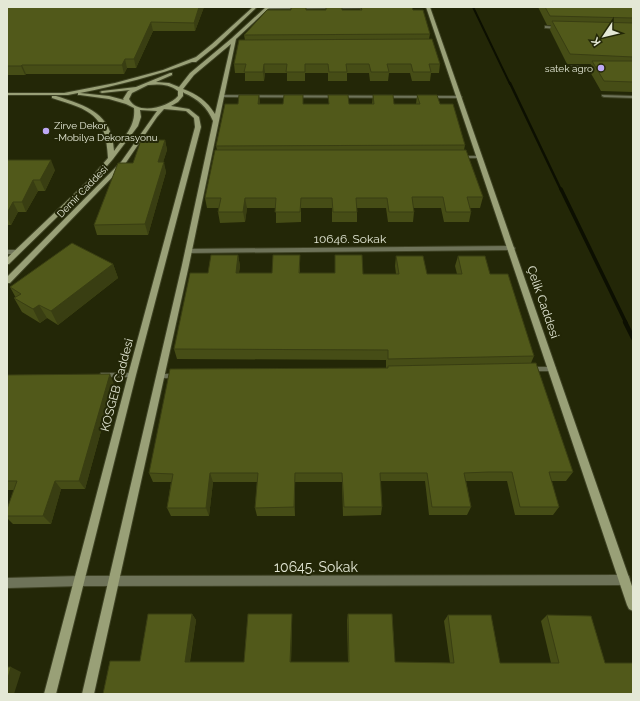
<svg xmlns="http://www.w3.org/2000/svg" width="640" height="701" font-family="Raleway,sans-serif">
<rect width="100%" height="100%" fill="#232707"/>
<g fill="none" stroke-linecap="round" stroke-linejoin="round">
<path stroke="#0c0f01" stroke-width="2" d="M473,7L510,84"/>
<path stroke="#0c0f01" stroke-width="2.5" d="M510,83L561,190"/>
<path stroke="#0c0f01" stroke-width="3.5" d="M561,189L626,323"/>
<path stroke="#0c0f01" stroke-width="4.5" d="M625,322L633,338"/>
<g stroke="#3e4224" stroke-width="2">
<path id="lane" d="M460,156H480L482,157L480,158H462L460,157Z
M528,367H555L556,369L555,371H528L527,369Z
M101,373H134L135,375L134,377H101L100,375Z
M158,374H179L180,376L179,378H158L157,376Z"/>
</g>
<g stroke="#3e4224" stroke-width="2">
<path id="street" d="M266,7H373L371,8L267,9L265,8Z
M545,26L560,27L562,28L560,29L546,28H545Z
M570,66L600,67L602,68L600,69L572,68H570Z
M220,95L460,96L462,97L460,98L222,97H220Z
M602,95L633,96V98L604,97L602,96Z
M512,246L515,248L514,250L188,253L185,251L188,249Z
M7,250H17L20,252L17,254H7Z
M625,575L629,576L630,580L629,584L625,585L79,586L7,588V578L79,576Z"/>
</g>
<g stroke="#3e4224" stroke-width="2">
<path id="secondary" d="M253,7H257L216,46L196,62H192C156,76 119,85 80,93L109,96L124,100L123,99L128,91L130,90L102,93L100,92L102,91L136,87L170,73H172V75L156,82L169,83L179,87L190,73L232,38L266,7H270L236,39L189,265L94,694H82L182,265L213,121C207,107 198,99 184,93L183,92V96L178,102L171,106L189,109L199,117L201,127L136,375L56,694H44L128,375L195,127L194,118L186,111L164,109L157,117L125,164L10,283H7V277L121,162L157,111L140,110L141,117L138,126L113,159L95,180L9,264H7V258L91,178L108,158C106,114 90,110 52,98V96H56C87,106 112,113 114,151C124,137 136,126 134,108L126,104L109,99L80,95H78V93L68,95H7V93H64L115,83L163,70L196,57L212,44ZM231,44L215,114C207,101 197,94 183,89L194,75ZM148,85C159,84 169,84 178,91V96C169,107 137,116 129,99L132,93Z
M426,7H430L633,589V611L629,609L627,605Z"/>
</g>
<use href="#lane" fill="#6e7359" fill-rule="evenodd"/>
<use href="#street" fill="#6e7359" fill-rule="evenodd"/>
<use href="#secondary" fill="#99a077" fill-rule="evenodd"/>
</g>
<path fill="#464d16" d="M7,7H204L195,31H153L136,68H127L124,74H26L25,75H7Z
M360,7L413,10L430,34L429,39L440,64L439,73H431L430,81H412L410,73H389L388,81H370L369,73H347V81H328V73H305V81H287V73H265L264,81H245V73H235L234,64L245,40L244,35L307,10H360Z
M538,7H633V92L601,91L589,70L591,64H567L550,30L551,25H547Z
M259,95L260,104H372L373,95L394,104H416L417,95L440,104L465,145L464,150L483,197L480,208H470L471,212L469,222H444L441,208H414V212L413,222H388L386,208H357V222H332V208H301V222L276,223V208H247L245,222L220,223L218,212L219,208H207L205,198L217,150L216,146L238,104Z
M165,140L167,150L163,162L166,172L148,235H97L94,225L133,163Z
M7,160L55,170L45,191H38L26,212H18L11,225H7Z
M238,255L240,266L239,273H272L300,255V273H335V255L363,274H396L395,266L396,256L427,274H457L455,266L458,256L490,274L534,356L531,363L573,472L566,481H551L559,507L553,515H515L507,481H466L471,507L467,515H429L425,481H380L382,507L381,515L343,516L342,482H295V516H257L255,508L257,482H213L209,516H171L167,508L171,482H153L149,473L386,368V360L177,359L174,349L208,273Z
M113,264L118,278L58,325L47,318L40,323L22,312L14,298H16L10,287Z
M7,375L114,384L85,489H61L51,524H13L7,518V509L14,490H7Z
M148,614H192L196,620L190,662H244L248,614H292V620L291,662H348L347,620L348,614H392L395,662L450,663L444,621L448,615H491L500,663H551L541,621L547,615L591,616L605,663H633V694H103L110,661H140Z"/>
<path fill="#393e12" d="M199,7H204L195,31L194,23Z
M151,22L153,31L136,68L134,59Z
M125,59L127,68L124,74L122,65Z
M264,64L265,73L264,81L263,72Z
M22,65L26,74L25,75L21,66Z
M259,95L260,104H258Z
M165,140L167,150L160,172L158,162Z
M51,160L55,170L45,191L40,180Z
M164,162L166,172L148,235L145,224Z
M33,180L38,191L26,212L22,202Z
M245,198L247,208L245,222L243,212Z
M13,202L18,212L11,225L7,217V213Z
M238,255L240,266L237,283L236,273Z
M113,264L118,278L58,325L51,311Z
M39,305L47,318L40,323L33,309Z
M110,374L114,384L85,489L79,481Z
M210,473L213,482L209,516L206,508Z
M295,473V516L294,507Z
M55,481L61,489L51,524L43,516Z
M192,614L196,620L189,666L185,662Z
M292,614V620L291,667L290,662Z
M11,667L21,672L14,694H7V682Z"/>
<path fill="#51591a" stroke="#393e12" d="M7,7H199L194,23L151,22L134,59H125L122,65H22L21,66H7Z
M291,7H306V10H326V7H342V10H362L361,7H412L413,10H423L430,34L244,35L267,10H291Z
M545,7H633V18L550,16Z
M552,21L633,23V57L570,54Z
M432,39L440,64H429L431,72H413L411,64H387L389,72H371L369,64H346L347,72H329L328,64H305V72H286L287,64H264L263,72H244L246,64H234L239,40Z
M592,61H633V82L604,81Z
M239,95H259L258,104H283L284,95H303V104H329L328,95H348L349,104H374L373,95H393L394,104H420L417,95H437L440,104H453L465,145L216,146L225,104H238Z
M141,140H165L158,162H164L145,224L94,225L118,163H133Z
M215,150H466L483,197H467L471,212H446L443,197H412L414,212H389L387,198H356L357,212H333L332,198H301L300,212H275L276,198H245L243,212H218L221,198H205Z
M7,160H51L40,180H33L22,202H13L7,213Z
M72,243L113,264L51,311L39,305L33,309L14,298L21,294L10,287Z
M211,255H238L236,273H272L273,255H300L299,273H335V255H362L363,274H399L396,256H423L427,274H462L458,256H485L490,274H508L534,356L388,359V350L174,349L190,273H208Z
M536,363L573,472H549L559,507H520L512,472H488L464,473L471,507H432L427,473H380L382,507H344L342,473H295L294,507L255,508L258,473H210L206,508H167L173,474L149,473L170,369L388,368V366Z
M110,374L79,481H55L43,516H7V509L17,481H7V375Z
M148,614H192L185,662H244L248,614H292L290,662H349L348,614H392L395,662L454,663L448,615H491L500,663H559L547,615L591,616L605,663H633V694H103L110,661H140Z
M7,667H11L7,682Z"/>
<g fill="#bea9f5" stroke="#232707" stroke-width="1.5">
<circle cx="601" cy="68" r="4"/>
<circle cx="46" cy="131" r="4"/>
</g>
<g text-anchor="middle" stroke-width="4" stroke-linejoin="round" paint-order="stroke">
<g font-size="10" fill="#e4e8d6" stroke="#232707" text-anchor="end">
<text x="593" y="72">satek agro</text>
<text x="54" y="129" text-anchor="start">Zirve Dekor<tspan x="54" dy="12">-Mobilya Dekorasyonu</tspan></text>
</g>
<g font-size="10" fill="#e4e8d6" stroke="#232707">
<text transform="translate(82 191) rotate(-46)" y="4">Demir Caddesi</text>
</g>
<g font-size="12" fill="#e4e8d6" stroke="#232707">
<text x="350" y="243">10646. Sokak</text>
<text transform="translate(543 302) rotate(71)" y="4">Çelik Caddesi</text>
<text transform="translate(117 385) rotate(-75)" y="4">KOSGEB Caddesi</text>
</g>
<g font-size="14" fill="#e4e8d6" stroke="#232707">
<text x="316" y="572">10645. Sokak</text>
</g>
</g>
<rect width="640" height="701" fill="none" stroke="#e4e8d6" stroke-width="16"/>
<g transform="translate(604 36) rotate(235)" stroke="#232707" stroke-width="3" paint-order="stroke">
<path d="M0-3L7 15L0 10L-7 15Z" fill="#e4e8d6"/>
<text y="-6" font-size="11" font-weight="bold" text-anchor="middle" fill="#e4e8d6">K</text>
</g>
</svg>
